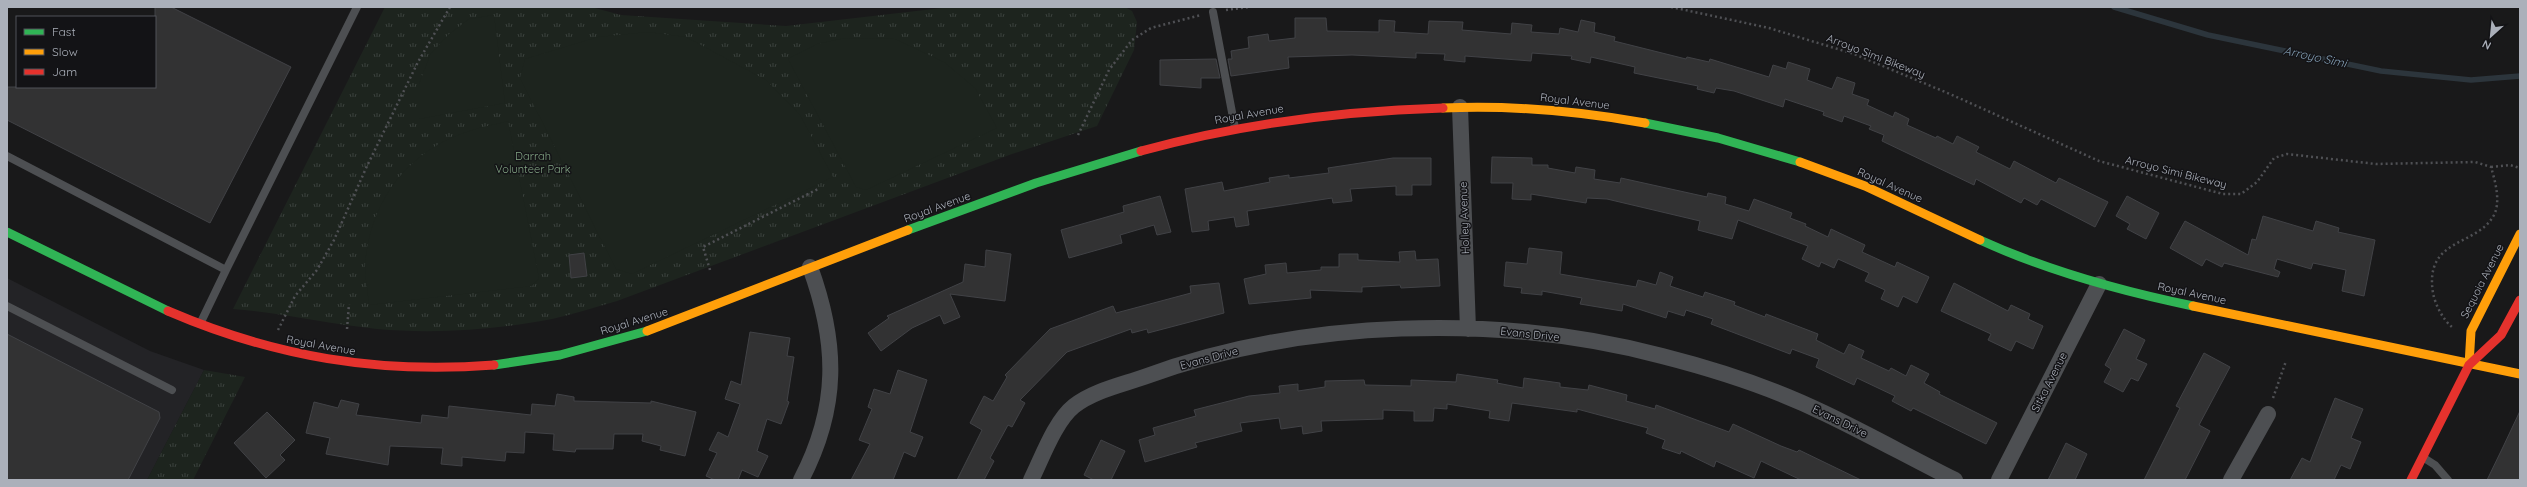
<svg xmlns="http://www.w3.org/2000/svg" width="2527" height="487" font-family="Quicksand,sans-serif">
<defs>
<pattern id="grass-tufts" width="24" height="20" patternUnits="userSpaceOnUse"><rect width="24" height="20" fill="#1d241e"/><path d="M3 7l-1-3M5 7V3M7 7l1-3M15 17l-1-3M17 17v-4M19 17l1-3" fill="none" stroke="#3b413d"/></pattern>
</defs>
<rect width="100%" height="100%" fill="#19191a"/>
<path fill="#232326" d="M7,278L150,351L204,370L147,480H7Z"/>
<path fill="url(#grass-tufts)" d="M385,7H591L621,15L786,26L951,7H1125L1132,11L1137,22L1134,50L1097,126L1012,154L617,301C595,307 574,314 552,319C496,330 434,334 377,329C328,324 282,313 233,309Z
M204,370L245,377L193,480H147Z"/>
<path fill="#1d241e" d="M494,15L505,103L419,119V84L430,55L448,35L469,19Z
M648,32L686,37L766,80L800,115L833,177L632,274L616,269L520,78L525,59L598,37Z
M845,38L895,39L944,62L975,88L997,128L866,190L856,187L788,59L817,44Z
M508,121L539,278L532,286L369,305C368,292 365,278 365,266C369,205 404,155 461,134C476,128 493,125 508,121Z"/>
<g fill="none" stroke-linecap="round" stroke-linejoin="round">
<path stroke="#2c353c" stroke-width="5.5" d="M2114,7L2208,35L2381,71L2471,80L2520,76"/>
</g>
<path fill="#323233" stroke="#414246" d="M155,7H171L291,67L210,223L7,120V87H155Z
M1295,18H1326L1327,31L1379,32V20L1395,21L1394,32L1428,34L1429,21L1463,22L1462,30L1511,34L1512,23L1532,25L1531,32L1559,34L1560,28L1578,32L1581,20L1595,23L1594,32L1615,37L1614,41L1686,59L1687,57L1709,62L1710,59L1769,77L1773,65L1786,69L1788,62L1810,69L1807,80L1832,89L1837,77L1855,83L1852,94L1869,100L1867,105L1893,117L1895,112L1909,119L1907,125L1936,138L1937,136L1953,144L1957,136L1979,147L1976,152L2010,169L2014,161L2056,183L2059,178L2108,202L2095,227L2041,199L2037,205L2024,198L2021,203L1976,179L1974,185L1882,141L1884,135L1869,129L1871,126L1844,116L1842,122L1823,115L1824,112L1785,99L1783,107L1734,91L1716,88L1714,93L1697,89L1698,86L1634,73L1635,67L1591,57L1590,63L1571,59L1572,56L1532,53L1531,61L1465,56V62L1444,60L1445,54L1416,53V58L1352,55L1288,57L1289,68L1231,76L1228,59H1232L1231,51L1249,48L1248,37L1268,34L1269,41L1295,38Z
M1216,59L1220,78H1201V88L1160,85V60Z
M1492,157L1532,158V165H1548V168L1575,173L1576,167L1595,170L1594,179L1620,183L1621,178L1707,197L1708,193L1726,197L1725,204L1749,211L1754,199L1792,213L1790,218L1806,224L1805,226L1828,237L1831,229L1865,245L1862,252L1895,267L1897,262L1929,277L1917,303L1903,296L1898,307L1881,299L1885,290L1865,281L1869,273L1838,259L1834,268L1821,262L1819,267L1802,259L1808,246L1738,220L1732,239L1698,230L1700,221L1607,199L1587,198L1586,203L1531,194V200L1512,199L1513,183H1491Z
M1393,158H1431V185H1412V195H1396V186L1350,189L1352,201L1333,203L1332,198L1247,211L1249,225L1236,227L1234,217L1208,221L1209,230L1192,232L1185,189L1222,182L1224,191L1270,182L1269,178L1289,175V178L1329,173L1328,168Z
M1160,196L1171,232L1157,235L1154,225L1120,235L1122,243L1069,258L1061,230L1124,212L1123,206Z
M2127,196L2159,213L2146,239L2127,229L2130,224L2116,216Z
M2263,216L2313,231L2316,221L2339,228L2338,232L2375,240L2364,296L2342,291L2346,270L2313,263L2311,269L2277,259L2274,269L2280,272L2278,277L2224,263L2222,267L2206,259L2202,266L2170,248L2185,221L2248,255L2252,239L2256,240Z
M1529,248L1562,252L1560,274L1636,287L1638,280L1656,285L1660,272L1673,277L1670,286L1703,297L1705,292L1735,302L1734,305L1765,317L1766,314L1818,334L1816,340L1844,354L1849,344L1864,351L1861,358L1889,371L1891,368L1906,376L1911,365L1929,374L1924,383L1940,392L1939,394L1997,423L1986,444L1913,408L1911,411L1892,401L1895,396L1857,378L1854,385L1816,367L1819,359L1792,349L1790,354L1711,324L1713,319L1686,310L1684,316L1668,311L1666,318L1623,304L1622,311L1580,304L1582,298L1542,291V295L1521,293L1522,288L1504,286L1506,262L1527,264Z
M986,250L1011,254L1005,301L950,294L960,317L944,324L940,315L912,328L881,351L868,333L889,318L887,316L963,282L965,264L985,267Z
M1415,251L1416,260L1438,259L1440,286L1401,288L1400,285L1362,287V292L1310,290L1311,298L1249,304L1244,279L1266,274L1265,265L1286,263L1287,273L1321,270V267H1339V254H1358V260L1400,262L1399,252Z
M584,253L587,276L571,278L569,255Z
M1219,283L1224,313L1148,333L1147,329L1132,333L1131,329L1067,352L1020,400L1025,403L1012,427L1008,425L990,458L994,461L984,480H957L982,430L970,423L984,396L993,401L1007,377L1005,375L1050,329L1113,306L1116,313L1191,293L1190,286Z
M1954,283L2008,311L2011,305L2030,314L2028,319L2043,326L2033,349L2016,341L2011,351L1988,340L1991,334L1941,311Z
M2124,329L2145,340L2136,359L2147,364L2138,381L2131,378L2123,392L2104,382L2111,369L2105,365Z
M750,332L790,338L787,356L794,357L787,401L789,402L781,424L767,419L757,451L768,456L758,477L742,470L738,480H715L706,476L717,453L709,450L718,432L728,437L740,404L725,399L731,381L741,385Z
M7,334L159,412L160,418L128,480H7Z
M2204,353L2230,367L2199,425L2210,431L2185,480H2144L2180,408L2176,406Z
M898,370L927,380L910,432L923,437L915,457L904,452L893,480H851L870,444L859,440L872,409L868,407L874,389L890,394Z
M1457,374L1498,380L1497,383L1523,388L1524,378L1560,383V387L1588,390L1589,385L1627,395L1626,401L1655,409L1656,405L1729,432L1733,424L1781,446L1797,452L1799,450L1861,480H1801L1761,461L1754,478L1716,461L1714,467L1681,451L1680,454L1662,448L1665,440L1646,433L1648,428L1577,409V412L1512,403L1509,421L1489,418L1490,411L1447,404V409L1434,408L1433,421H1414V411L1383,410V419L1321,421L1322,431L1303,434L1302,426L1281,429L1279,418L1240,423L1242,431L1195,443L1197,447L1145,462L1139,440L1155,435L1153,428L1196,416L1194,410L1249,396L1280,393L1279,386L1298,384V391L1325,387V381L1364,380L1365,385L1411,386V380L1456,382Z
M557,394L574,397V401L651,403V401L696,412L685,456L660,450L661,446L642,441L643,434H614L613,449H576L575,452L553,450L554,434L525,432L524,453L506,452L505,461L462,457V466L441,464L443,448L390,446L388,465L326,454L330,438L306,433L314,402L338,408L341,400L359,404L356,415L421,423L422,415L448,418L449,406L531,415L532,404L555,406Z
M2335,398L2363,409L2351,438L2361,442L2350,469L2341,465L2334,480H2290L2302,458L2310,462Z
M2520,411V480H2487L2503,447Z
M267,412L295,440L280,455L285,460L266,478L234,443Z
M1101,440L1125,451L1111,480H1094L1084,475Z
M2066,443L2087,454L2075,480H2048Z"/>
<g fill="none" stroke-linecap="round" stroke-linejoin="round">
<path stroke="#4f5054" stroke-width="2.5" stroke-dasharray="2 3" stroke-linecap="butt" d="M1671,7L1769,28L1854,54L1950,94L2099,161L2223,194H2241L2257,182L2274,158L2287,154L2376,164L2475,162L2491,167C2495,181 2501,201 2494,215C2477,247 2424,237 2433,293C2435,304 2443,320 2452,327
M1226,10L1249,7
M1078,135L1109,70L1132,40L1151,28L1201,15
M2491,167L2510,165L2520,168
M710,270L703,247L818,189
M347,329L349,304
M278,330L295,296L317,270L334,240L367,166L418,62L450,7
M2273,398L2286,361"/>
<path stroke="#4d4f52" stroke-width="8" d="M1213,12L1235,128
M7,156L226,270L357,7
M7,306L172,390
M200,324L226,270
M2424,458L2435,465L2448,480"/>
<path stroke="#4d4f52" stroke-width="16" d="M1460,107L1468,329
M801,480C839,407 838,344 810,267
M1031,480C1042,458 1055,421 1074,406C1093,391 1121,385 1144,377C1302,319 1499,313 1662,356C1717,370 1773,388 1824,413C1868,434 1911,458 1955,480
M1999,480L2099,284
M2231,480L2268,414"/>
<path stroke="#30b455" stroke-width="9" d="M1645,123L1718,138L1800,162
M908,230L1036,183L1141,151
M7,232L168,311
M1980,240C2048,271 2120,291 2193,306
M494,365L560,355L647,331"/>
<path stroke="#ff9f0a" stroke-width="9" d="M1443,108C1510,105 1578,111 1645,123
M1800,162L1865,186L1980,240
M2193,306L2520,374
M647,331L908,230
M2469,365L2471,331L2520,234"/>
<path stroke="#e5322d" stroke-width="9" d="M1141,151C1239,124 1341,111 1443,108
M168,311C275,357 378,374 494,365
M2411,480L2469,365L2501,335L2520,300"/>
</g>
<g text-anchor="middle" stroke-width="3" stroke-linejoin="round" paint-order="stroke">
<g font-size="11" fill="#abb0ba" stroke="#131316">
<text transform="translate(1876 56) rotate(21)" y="4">Arroyo Simi Bikeway</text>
<text transform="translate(1575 101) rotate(7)" y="4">Royal Avenue</text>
<text transform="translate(1249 114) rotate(-10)" y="4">Royal Avenue</text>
<text transform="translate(2176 172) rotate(14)" y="4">Arroyo Simi Bikeway</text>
<text transform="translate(1890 185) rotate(24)" y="4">Royal Avenue</text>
<text transform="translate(937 207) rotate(-20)" y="4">Royal Avenue</text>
<text transform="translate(1464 218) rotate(-92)" y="4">Holley Avenue</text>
<text transform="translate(2482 281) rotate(-63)" y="4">Sequoia Avenue</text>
<text transform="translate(2192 293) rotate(12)" y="4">Royal Avenue</text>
<text transform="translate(634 321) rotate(-17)" y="4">Royal Avenue</text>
<text transform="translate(1530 334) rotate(6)" y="4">Evans Drive</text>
<text transform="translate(321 345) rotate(10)" y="4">Royal Avenue</text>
<text transform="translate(1209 358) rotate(-15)" y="4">Evans Drive</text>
<text transform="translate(2049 382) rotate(-63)" y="4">Sitka Avenue</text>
<text transform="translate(1840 421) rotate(26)" y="4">Evans Drive</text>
</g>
<g font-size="11" fill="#82a484" stroke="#131316">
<text x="533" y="160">Darrah<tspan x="533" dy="13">Volunteer Park</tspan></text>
</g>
<g font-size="12" font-style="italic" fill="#839eb4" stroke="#131316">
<text transform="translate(2315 57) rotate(12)" y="4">Arroyo Simi</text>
</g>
</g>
<rect width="2527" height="487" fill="none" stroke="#abb0ba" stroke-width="16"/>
<rect x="16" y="16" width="140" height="72" fill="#131316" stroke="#505258"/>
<rect x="24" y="29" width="20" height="6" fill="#30b455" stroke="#505258"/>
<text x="52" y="36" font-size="12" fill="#abb0ba">Fast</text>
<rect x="24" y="49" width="20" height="6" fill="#ff9f0a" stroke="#505258"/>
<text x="52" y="56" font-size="12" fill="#abb0ba">Slow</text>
<rect x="24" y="69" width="20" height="6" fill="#e5322d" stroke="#505258"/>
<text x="52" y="76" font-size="12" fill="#abb0ba">Jam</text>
<g transform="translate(2491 36) rotate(207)" stroke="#131316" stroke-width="3" paint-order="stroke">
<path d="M0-3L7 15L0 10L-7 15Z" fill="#abb0ba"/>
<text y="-6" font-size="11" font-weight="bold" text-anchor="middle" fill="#abb0ba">N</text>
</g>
</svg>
